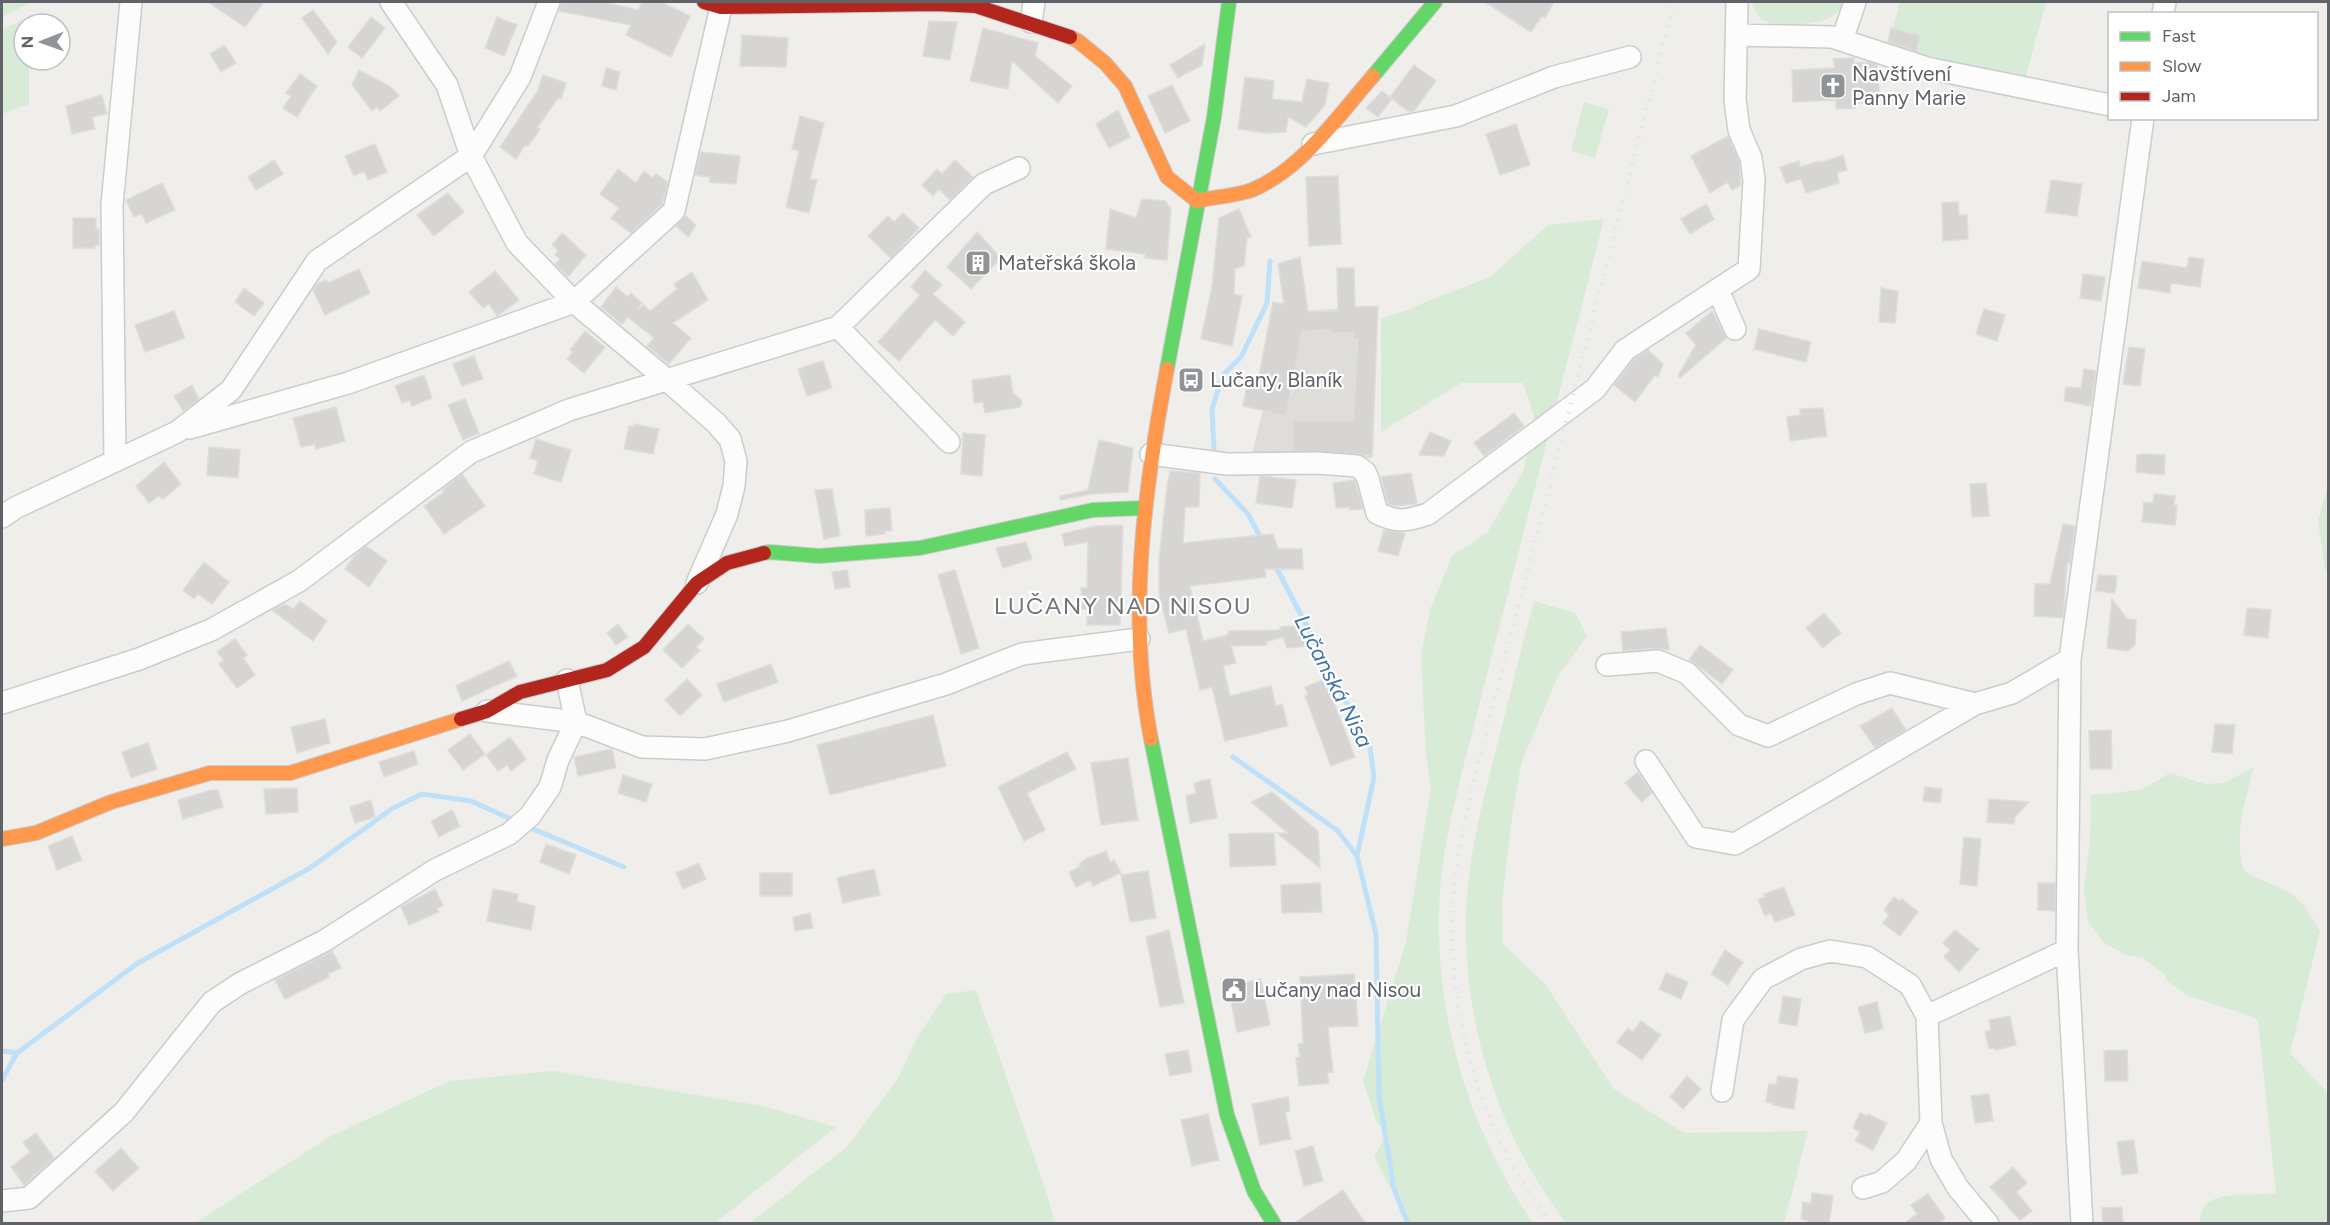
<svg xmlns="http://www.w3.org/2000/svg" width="2330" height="1225" font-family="Figtree,sans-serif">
<rect width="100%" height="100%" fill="#efeeea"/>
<path fill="#dfddda" d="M1378,306L1373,458H1251L1263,410L1281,394L1291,397L1303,311Z"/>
<path fill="#d8ebd6" d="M2,2H32L2,17Z
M1751,2H1847C1832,23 1812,24 1788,24C1780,24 1772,25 1764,21C1757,17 1754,9 1751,2Z
M1900,2H2046L2025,80L1888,45Z
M28,17V24H24V60H29V104L2,114V30Z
M1584,102L1609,109L1595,158L1571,151Z
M1604,219L1462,772C1453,810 1443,849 1440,888C1432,1009 1466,1124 1533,1223H1408L1374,1156L1388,1132L1377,1123L1363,1081L1406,942L1431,788L1426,755L1421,655L1431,607L1452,556L1487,533L1524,470L1534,416L1523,383H1461L1381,432V318L1408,310L1430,300L1490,277L1548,225Z
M2328,485V574L2325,569L2318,521Z
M1534,601L1575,613L1587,636L1558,676L1521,764L1512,818L1502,901L1503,944L1545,984L1614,1089L1684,1133L1808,1131L1784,1223H1566C1550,1200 1533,1176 1520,1151C1487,1086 1467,1010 1466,937C1464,874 1480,811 1496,750C1509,700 1521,650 1534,601Z
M2254,767C2245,802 2233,835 2244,871C2260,882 2281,885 2295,897C2306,906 2313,919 2320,931L2290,1053L2328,1093V1223H2200C2199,1186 2250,1197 2276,1193L2258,1021L2253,1017L2186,995L2166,980L2165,975L2143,958L2126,955L2104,943L2088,922L2084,890L2090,838L2091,795L2141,790L2170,773L2205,784L2224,783Z
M976,990L1046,1191L1055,1223H750L848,1146L898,1078L917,1038L946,994Z
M553,1071L763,1106L836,1127L715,1223H195L331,1136L450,1081Z"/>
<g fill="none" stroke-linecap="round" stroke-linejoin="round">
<path stroke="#bfe0f9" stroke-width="5" d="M1214,450L1212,409L1223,375L1241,357L1267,303L1270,261
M1215,479L1248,514L1263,542
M1274,563L1370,748L1374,777L1357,856L1376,934L1379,1096L1394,1189L1408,1224
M1233,757L1337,830L1357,856
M526,826L624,867
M2,1051L17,1053
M2,1080L17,1053L138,963L310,868L393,808L422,794L471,801L515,821"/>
</g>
<path fill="#d6d5d3" stroke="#deddd9" stroke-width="1.5" d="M208,2H264L245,27Z
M562,2H603L638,10L642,2H661L690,16L671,57L626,35L631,25L559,11Z
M1485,2H1554L1545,18L1542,16L1531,32Z
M313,10L337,42L328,54L302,18Z
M371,17L385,28L362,58L348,47Z
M497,17L517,25L504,56L485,48Z
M929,21L957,22L950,60L923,56Z
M983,28L1038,43L1035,56L1072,86L1058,103L1012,61L1008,89L970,81Z
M1891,28L1920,36L1916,51L1888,42Z
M742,35L788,38L786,67L740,66Z
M1205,44L1202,65L1178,78L1170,65Z
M224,45L236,63L221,72L210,54Z
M1854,58V63L1869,62L1877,65L1879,92L1874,93V103H1855V108L1836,109V100L1793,102L1792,70L1835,68L1833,59Z
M1414,65L1436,81L1414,111L1409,112L1390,97Z
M606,68L620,72L616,90L602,86Z
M359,70L391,87L399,96L380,111L377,107L372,111L352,85Z
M300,74L317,86L297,117L283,108L291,96L286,93Z
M543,75L566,83L561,99L558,98L537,128L540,129L534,138L528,146L525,145L516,159L500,147L537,92Z
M1245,77L1274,81L1272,99L1302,102L1307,79L1329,83L1325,105L1306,127L1288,117L1286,132L1267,133L1238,129Z
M1172,85L1190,121L1165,133L1148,96Z
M1382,91L1392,99L1378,117L1366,108Z
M102,95L107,114L92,117L95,129L72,134L66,106Z
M1118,110L1130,137L1109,148L1096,124Z
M800,116L824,123L810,179L817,180L809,213L786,207L799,151L792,149Z
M1516,124L1530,165L1500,175L1486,134Z
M1728,136L1739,161L1741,185L1732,190L1728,182L1710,193L1691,156Z
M375,144L387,172L368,180L364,171L354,176L345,156Z
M701,152L740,156L736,184L709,182L710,177L695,175Z
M1843,155L1847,170L1837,173L1839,183L1806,193L1801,179L1786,183L1780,167L1799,161L1800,167L1820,161V163Z
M274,160L283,174L256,190L248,177Z
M955,160L973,177L950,200L939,189L933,196L922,185L937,169L942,174Z
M618,169L636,183L644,171L653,178L656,174L668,182L662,204L631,233L611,218L619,208L600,194Z
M1338,176L1341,244L1309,246L1306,177Z
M2051,180L2082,184L2077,216L2046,212Z
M162,183L175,210L146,223L142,214L134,217L126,200Z
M448,193L464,212L434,236L417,215Z
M1142,199L1165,201L1171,209L1167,260L1145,258V254L1106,249L1110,209L1136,218Z
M1958,202L1959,215H1967L1968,239L1943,241L1942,203Z
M1706,204L1714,219L1690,234L1681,219Z
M1239,209L1251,237L1247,238L1244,266L1235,269L1234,294L1242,296L1232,346L1201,339L1212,287L1219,218Z
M903,213L919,228L891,258L868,236L888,216L894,222Z
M686,216L696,225L688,237L676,226Z
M73,218H96V229H99V245H95V248H73Z
M977,232L1001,258L971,289L947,267Z
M562,233L586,255L568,277L555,264L560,259L555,255L558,250L552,245Z
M1300,257L1308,312L1338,311L1337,268H1354L1355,307L1378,306L1372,455L1293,451V420L1353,421L1358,339H1353L1354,333H1331V330L1302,331L1286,416L1243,406L1247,385L1257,387L1273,302L1284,304L1278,264Z
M2189,257L2204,259L2200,287L2171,283L2170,293L2138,288L2142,261L2187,268Z
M359,269L370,293L325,315L313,290L317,284L326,280L328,283Z
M925,270L942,285L933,294L965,322L953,336L935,320L899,361L878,342L920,295L911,287Z
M495,271L519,300L497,316L489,304L483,308L469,292Z
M692,272L708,300L673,323L691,338L669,364L647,346L654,338L628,317L622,324L601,307L616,287L628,297L631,293L642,303L637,309L644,305L650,311L677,289L674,284Z
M2083,274L2105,277L2101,301L2080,298Z
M244,288L264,303L254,316L235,302Z
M1881,288L1898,291L1895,323L1879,322Z
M1984,309L2005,315L1997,341L1976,334Z
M174,311L185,338L145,352L135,325Z
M1712,311L1726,338L1680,378L1678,376L1696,345L1686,333Z
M1759,329L1811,342L1806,362L1754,349Z
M585,331L605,347L584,373L567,359L573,352L570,350Z
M2129,347L2145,349L2140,386L2123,384Z
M1648,350L1663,364L1658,377L1655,375L1635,402L1614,385L1634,359Z
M474,356L483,379L462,386L453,364Z
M823,361L832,388L807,396L798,369Z
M2084,369L2096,371L2091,406L2064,401L2066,387L2081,388Z
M424,375L432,398L412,406L410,400L402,403L395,386Z
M1010,375L1013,393L1022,401L1020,407L985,413L983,402L974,403L972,380Z
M192,385L199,399L183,411L174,396Z
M465,399L479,433L463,440L448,405Z
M336,407L345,441L316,449L315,444L301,447L293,418Z
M1823,408L1827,436L1790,441L1787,417L1800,415V409Z
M1514,413L1524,426L1484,456L1474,443Z
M634,424L659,429L653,454L624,449L629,426L634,427Z
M1430,432L1451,441L1444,456L1419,455Z
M963,433L985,435L982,476L961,474Z
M536,439L571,450L561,482L534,474L538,461L530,458Z
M1099,440L1133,448L1128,492L1092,494L1060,500V496L1088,490Z
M209,447L240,450L238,478L207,475Z
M2143,454L2165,455L2164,475L2136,472L2137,455Z
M164,462L181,484L163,499L159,496L149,503L136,486Z
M1170,471L1200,473L1199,507H1185L1183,543L1273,534L1278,549H1302L1303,569H1265L1266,577L1190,586L1203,641L1228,635V631L1281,630L1280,627L1297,626L1308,646L1287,648L1283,637L1266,642L1267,645L1231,646L1236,663L1223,666L1230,696L1271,686L1276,706L1282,704L1288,726L1225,741L1212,687L1200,690L1186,629L1169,633L1159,594V559L1167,487Z
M1411,473L1417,504L1394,506L1388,504L1381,477Z
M462,474L485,506L444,534L424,506L444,492L442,490Z
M1260,476L1296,480L1292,508L1256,503Z
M1355,480L1363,509L1350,510L1349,507L1336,508L1333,483Z
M1986,483L1989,516L1972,517L1970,484Z
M832,489L840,536L824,539L815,490Z
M2154,494L2175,496L2174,505H2177L2175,525L2142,522L2144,502L2153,503Z
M890,508L892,531H885V534L866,536L865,510Z
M2063,524L2075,526L2070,563H2067L2063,618L2034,616L2035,584H2050Z
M1123,525L1120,625H1087V609H1082L1081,588H1087L1088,542L1065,546L1062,534L1095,526Z
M1384,530L1405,533L1398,556L1378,551Z
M1026,542L1032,559L1003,568L996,548Z
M366,546L387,561L369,587L345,569L355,555Z
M204,562L229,582L212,604L198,594L194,599L183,590Z
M847,570L850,587L835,589L832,572Z
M955,570L979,648L961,654L938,575Z
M2098,575L2117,576L2115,593L2096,591Z
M2112,599L2127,619L2136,620L2135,645L2128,651L2107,648Z
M300,601L327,621L313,641L272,610L285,604L293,609Z
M2247,608L2271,610L2268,638L2244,635Z
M1824,613L1841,633L1823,648L1806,628Z
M618,624L628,637L616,645L607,633Z
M688,624L704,639L696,647L700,650L682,668L663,650Z
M1666,628L1669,650L1657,648L1623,651L1621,632Z
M235,639L247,655L243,658L255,675L237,688L219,664L224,660L217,652Z
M1700,645L1733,670L1722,684L1689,659Z
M509,661L517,676L462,701L456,686Z
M771,664L778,682L724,702L717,684Z
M687,679L702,695L680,716L665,700Z
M1325,679L1355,757L1331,766L1305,696L1308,695L1305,687Z
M1892,708L1906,730L1875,748L1860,726Z
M933,715L946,766L830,795L817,745Z
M325,719L330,743L297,753L291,727Z
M2215,724L2235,725L2232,754L2212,752Z
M2111,730L2112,769H2090L2089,731Z
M470,734L485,754L463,770L448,750Z
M510,737L526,759L511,771L507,765L498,771L486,755Z
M148,743L157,769L131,778L122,752Z
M612,749L616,768L578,776L574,757Z
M414,751L418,764L384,777L379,762Z
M1067,752L1076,769L1027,793L1045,830L1024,841L998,787Z
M1128,758L1138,820L1101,825L1091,763Z
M1638,772L1652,793L1642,802L1625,783Z
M623,775L652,784L646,802L618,793Z
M1210,779L1217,818L1190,823L1186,796L1196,793L1194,783Z
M1925,787L1942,789L1940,803L1923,801Z
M297,788L298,812L266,814L264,789Z
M211,790H218L223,807L183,819L178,800Z
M1272,792L1318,831L1320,868L1277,833H1288L1251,802Z
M1989,799L2029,802L2015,817L2014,824L1987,822Z
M371,800L375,817L355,823L350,807Z
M452,810L460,826L439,837L431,821Z
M1274,833L1276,865L1230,867L1229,834Z
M72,836L82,860L57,870L48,846Z
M1964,837L1981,839L1977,886L1960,884Z
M546,844L576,855L569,874L540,862Z
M1106,851L1110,862L1114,860L1121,873L1093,886L1090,880L1076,887L1069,872L1081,866L1079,864L1086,859Z
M699,863L706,879L683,889L676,873Z
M874,869L880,895L843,903L837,878Z
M1148,871L1156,918L1130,922L1121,875Z
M760,873H792V896H760Z
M1320,883L1322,912L1282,913L1281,885Z
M2038,883H2055V911L2038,910Z
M1784,887L1795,915L1775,922L1771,913L1765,916L1758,900L1765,897L1764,894Z
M435,889L443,906L437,908L439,912L409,925L401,907Z
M493,889L518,894L517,902L535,906L531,930L487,921Z
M1894,897L1900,901L1902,899L1918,912L1900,936L1883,923L1889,915L1884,910Z
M810,913L813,928L795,931L793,917Z
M1169,930L1184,1003L1160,1007L1146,937Z
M1955,930L1979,949L1959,972L1944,957L1950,950L1943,943Z
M1725,950L1743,962L1728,985L1711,974Z
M332,951L341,968L328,974L329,977L285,999L275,980Z
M1666,973L1688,982L1681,999L1659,989Z
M1354,974L1358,1026L1328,1027L1333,1072H1327L1329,1083L1299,1086L1296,1058L1300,1057L1298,1044L1303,1043L1300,977Z
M1261,979L1270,1025L1237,1032L1228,986Z
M1783,996L1801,999L1797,1026L1779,1023Z
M1877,1002L1883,1029L1865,1033L1858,1007Z
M2010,1016L2016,1045L1996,1050L1995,1048L1989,1049L1985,1032L1991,1030L1989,1020Z
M1641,1021L1661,1035L1642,1060L1617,1042L1628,1028L1633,1032Z
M1188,1050L1192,1072L1170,1076L1165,1054Z
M2127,1050L2128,1081H2105L2104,1051Z
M1687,1076L1701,1089L1683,1109L1670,1097Z
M1778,1076L1798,1079L1794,1109L1773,1105V1103L1766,1102L1769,1084L1776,1085Z
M1989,1094L1993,1121L1975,1123L1971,1096Z
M1288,1097L1290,1111L1285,1112L1291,1139L1260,1145L1252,1104Z
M1860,1113L1867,1116L1868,1114L1887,1123L1873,1150L1855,1141L1860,1132L1853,1128Z
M1208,1114L1219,1160L1192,1166L1181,1120Z
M36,1133L54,1158L24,1185L11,1167L30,1152L23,1142Z
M2134,1140L2138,1173L2122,1175L2117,1142Z
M1313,1146L1323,1181L1304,1186L1295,1151Z
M121,1148L139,1168L113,1191L95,1171Z
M2013,1167L2027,1183L2016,1192L2032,1211L2020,1220L1990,1187Z
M1343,1190L1366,1224H1293Z
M1812,1193L1833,1196L1829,1224H1808V1221L1801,1219L1803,1202L1811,1204Z
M1928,1194L1945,1218L1938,1224H1903L1917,1214L1911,1205Z
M2122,1207L2123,1224H2103L2102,1208Z"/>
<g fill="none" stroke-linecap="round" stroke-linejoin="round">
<g stroke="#cbcccc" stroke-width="24">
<path id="street" d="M391,2L447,85L471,156L517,243L574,302L667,380L716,423L730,439L736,461L734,486L727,514L697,583
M2163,14L2165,2
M1031,22L1034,2
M1737,35L1832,37L1927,68L2110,105
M1842,40L1855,2
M1313,144L1456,116L1554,77L1630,57
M1718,290L1735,329
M838,327L949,442
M190,428L348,383L574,302L674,211L721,7
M1151,454L1227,464L1317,463L1357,466L1365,472L1368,479L1377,513C1397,523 1407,521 1428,514L1595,389L1625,350L1749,269L1754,180L1751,158L1739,130L1735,100L1737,2
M115,461L112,205L131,2
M2,517L15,508L177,432L231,390L317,261L471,156L520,77L549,2
M1607,665L1658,661L1687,673L1739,725L1768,736L1856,694L1890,683L1975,704L2012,693L2070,659
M2,703L139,659L211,630L299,581L471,452L569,410L838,327L984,184L1019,168
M487,711L576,722L642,747L705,749L788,731L946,684L1022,654L1139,639
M1646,761L1696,837L1735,844L1975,704
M1722,1091L1733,1020L1763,979L1801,959L1830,951L1867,957L1910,985L1927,1016L2067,950
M1931,1123L1941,1159L1958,1188L1988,1224
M1863,1188L1882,1182L1906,1161L1931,1123L1927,1016
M2,1201L29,1198L124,1112L212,1002L241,983L324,941L435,870L509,834L530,816L550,787L558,760L576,722L567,680
M2082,1224L2067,950L2070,659L2143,118"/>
</g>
<g stroke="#cacacb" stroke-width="16">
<path id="fast" d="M1373,76L1435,2
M1167,369L1214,117L1229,2
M764,553L770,552L819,556L920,548L1093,510L1144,508
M1151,739L1227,1115L1254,1191L1274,1224"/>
</g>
<g stroke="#cacacb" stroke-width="16">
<path id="slow" d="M1070,37L1078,41L1105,63L1125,86L1167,177L1197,201C1214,197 1235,196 1252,190C1302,169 1338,116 1373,76
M1151,739C1127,616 1144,491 1167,369
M2,839L36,833L111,802L210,773H290L461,719"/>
</g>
<g stroke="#cacacb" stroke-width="16">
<path id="jam" d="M704,2L721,7L936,4L976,6L1070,37
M461,719L487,711L520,692L607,670L644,647L697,583L727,563L764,553"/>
</g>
<use href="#street" stroke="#fdfcfc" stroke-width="21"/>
<use href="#fast" stroke="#63d668" stroke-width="14"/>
<use href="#slow" stroke="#ff974d" stroke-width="14"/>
<use href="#jam" stroke="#b3261e" stroke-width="14"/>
<path stroke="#e4e4e4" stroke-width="4.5" stroke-dasharray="1.5 8" stroke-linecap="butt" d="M1550,1224C1535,1202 1520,1181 1508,1158C1466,1077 1446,979 1454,888C1458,850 1467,812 1475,775L1674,2"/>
</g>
<defs>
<g id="church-square" transform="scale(1.35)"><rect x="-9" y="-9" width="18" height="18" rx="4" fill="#919496" stroke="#fff"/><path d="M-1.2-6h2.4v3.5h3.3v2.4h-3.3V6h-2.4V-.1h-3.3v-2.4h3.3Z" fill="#fff"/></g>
<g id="building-square" transform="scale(1.35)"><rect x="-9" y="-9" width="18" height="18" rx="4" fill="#919496" stroke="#fff"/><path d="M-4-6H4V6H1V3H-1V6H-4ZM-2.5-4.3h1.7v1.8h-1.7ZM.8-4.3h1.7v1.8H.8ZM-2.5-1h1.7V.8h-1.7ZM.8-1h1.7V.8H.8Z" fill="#fff"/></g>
<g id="bus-square" transform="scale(1.35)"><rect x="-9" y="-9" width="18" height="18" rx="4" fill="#919496" stroke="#fff"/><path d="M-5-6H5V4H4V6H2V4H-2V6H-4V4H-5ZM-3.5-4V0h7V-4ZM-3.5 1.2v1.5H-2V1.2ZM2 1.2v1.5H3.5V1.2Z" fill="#fff"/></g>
<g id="civic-square" transform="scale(1.35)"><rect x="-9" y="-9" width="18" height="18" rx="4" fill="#919496" stroke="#fff"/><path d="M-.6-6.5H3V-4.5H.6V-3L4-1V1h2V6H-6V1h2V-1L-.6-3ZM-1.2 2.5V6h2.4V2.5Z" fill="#fff"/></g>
</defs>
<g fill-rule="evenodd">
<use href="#church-square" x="1833" y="86"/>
<use href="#building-square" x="978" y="263"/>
<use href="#bus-square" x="1191" y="380"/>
<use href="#civic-square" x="1234" y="990"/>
</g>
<g text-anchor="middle" stroke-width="4.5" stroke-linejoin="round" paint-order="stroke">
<g font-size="21" fill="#5f6368" stroke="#fff" text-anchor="start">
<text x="1852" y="81">Navštívení<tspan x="1852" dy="24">Panny Marie</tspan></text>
<text x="998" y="270">Mateřská škola</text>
<text x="1210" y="387">Lučany, Blaník</text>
<text x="1254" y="997">Lučany nad Nisou</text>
</g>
<g font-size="22" font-style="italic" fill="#4174aa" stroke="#fff">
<text transform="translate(1334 681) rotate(63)" y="8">Lučanská Nisa</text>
</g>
<g font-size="24" letter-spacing="1.5" fill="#70757a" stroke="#fff">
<text x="1123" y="614">LUČANY NAD NISOU</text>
</g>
</g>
<rect width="2330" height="1225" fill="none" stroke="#5f6368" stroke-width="6"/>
<rect x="2108" y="12" width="210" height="108" fill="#ffffff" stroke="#bfc1c3" stroke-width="1.5"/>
<rect x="2120" y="32" width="30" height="9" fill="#63d668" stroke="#bfc1c3" stroke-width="1.5"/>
<text x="2162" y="42" font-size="18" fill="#5f6368">Fast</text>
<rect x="2120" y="62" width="30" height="9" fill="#ff974d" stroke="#bfc1c3" stroke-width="1.5"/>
<text x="2162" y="72" font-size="18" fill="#5f6368">Slow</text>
<rect x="2120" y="92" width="30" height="9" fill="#b3261e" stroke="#bfc1c3" stroke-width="1.5"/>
<text x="2162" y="102" font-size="18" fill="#5f6368">Jam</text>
<g transform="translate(42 42) rotate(269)"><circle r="28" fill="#ffffff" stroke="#bfc1c3" stroke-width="1.5"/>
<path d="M0-4.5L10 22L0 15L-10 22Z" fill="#919496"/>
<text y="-9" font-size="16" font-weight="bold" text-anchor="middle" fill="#5f6368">N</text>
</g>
</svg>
